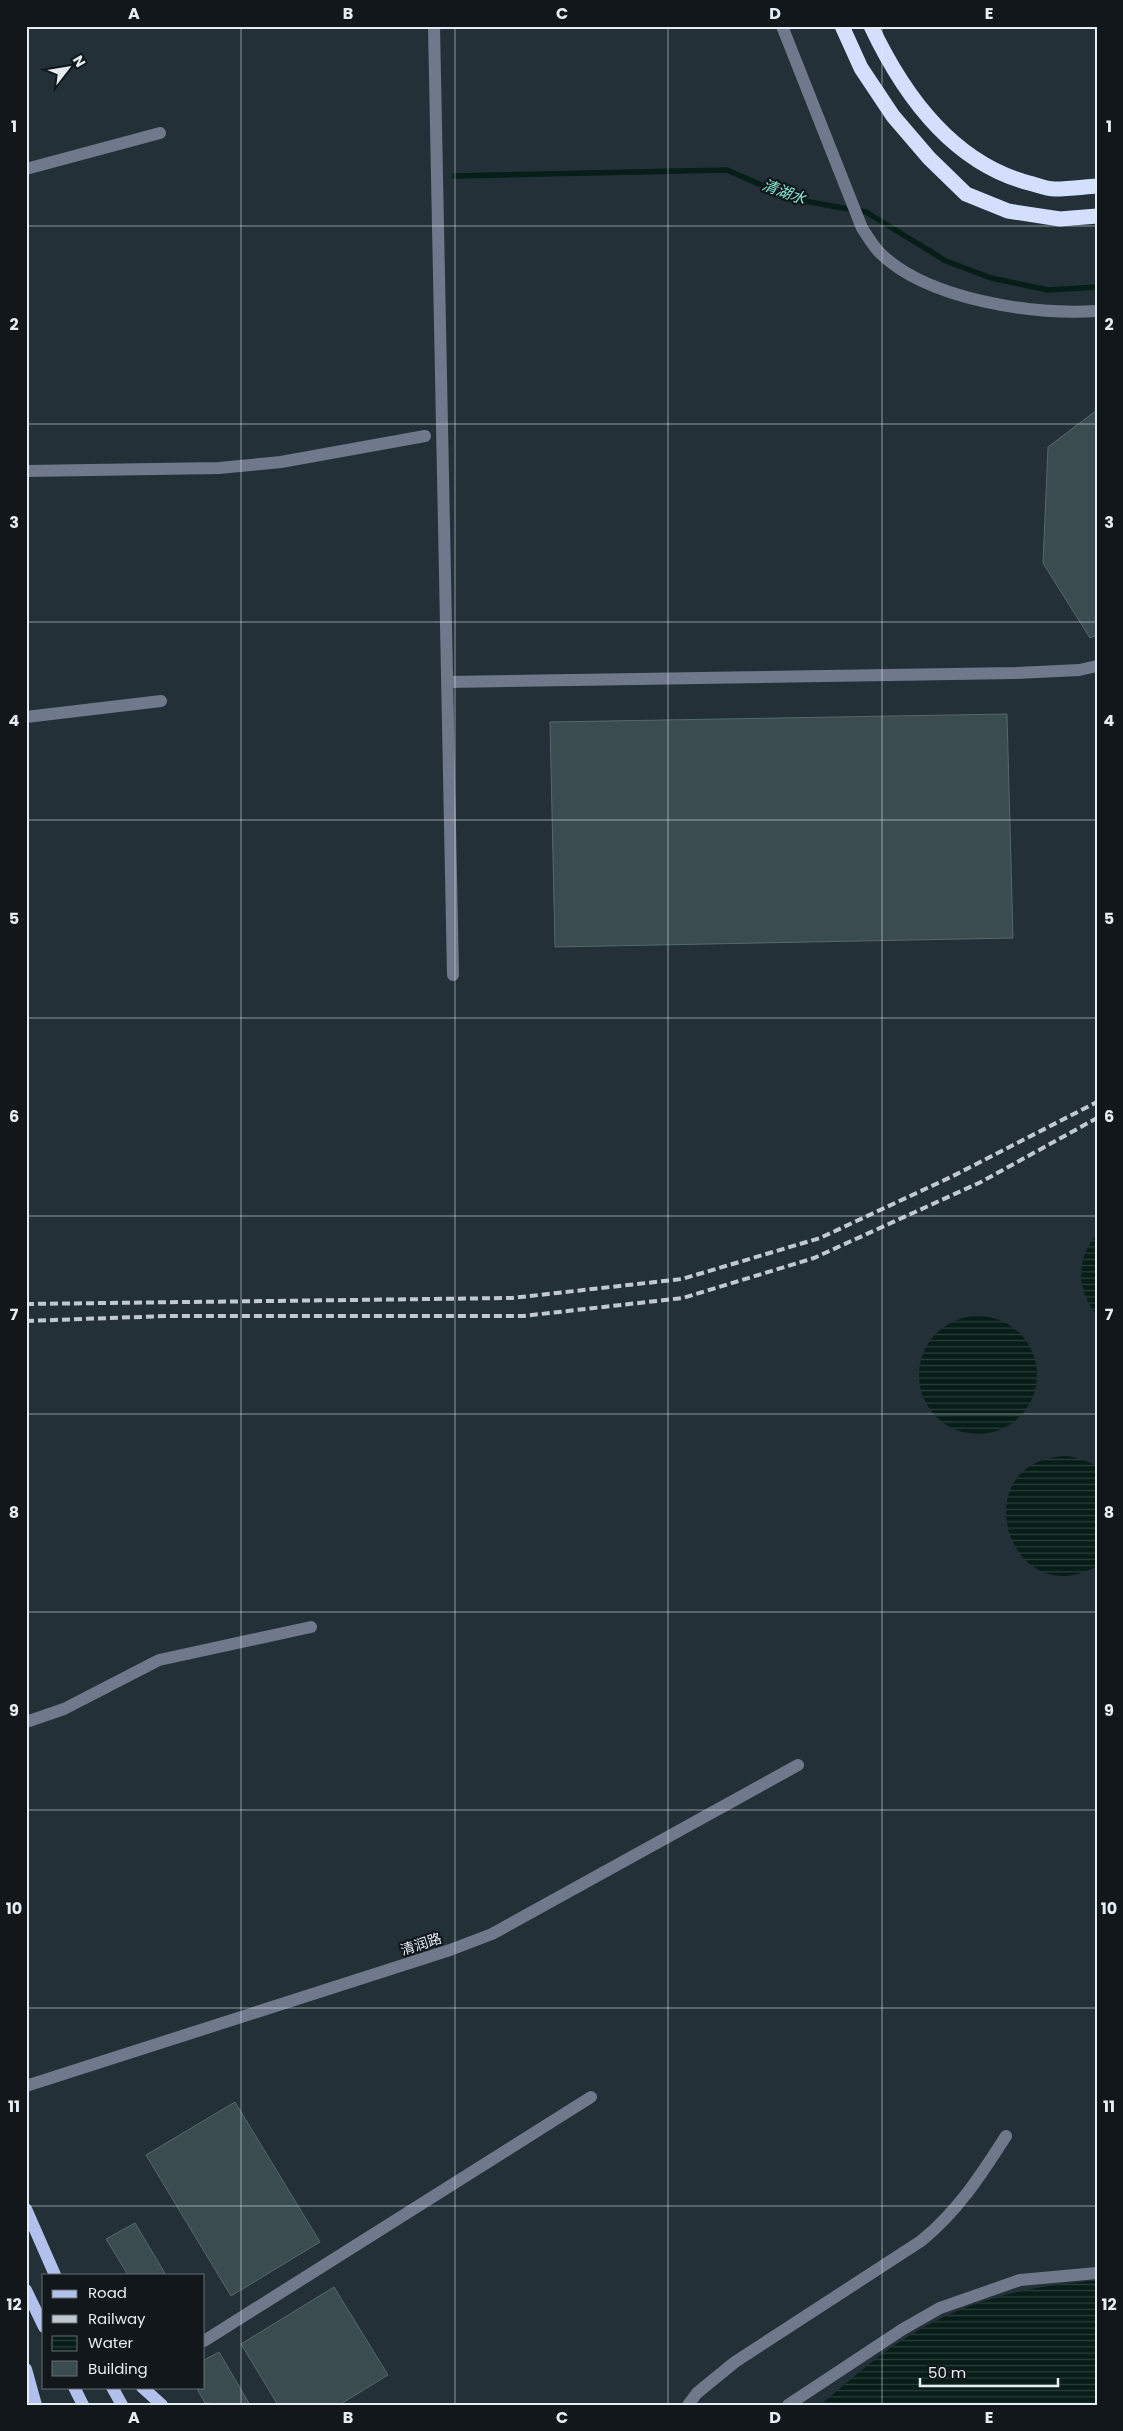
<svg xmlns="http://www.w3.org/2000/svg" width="1123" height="2431" font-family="Poppins,'Noto Sans SC',sans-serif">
<defs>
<pattern id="water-rules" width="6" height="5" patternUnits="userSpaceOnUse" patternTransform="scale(1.25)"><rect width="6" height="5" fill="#071d18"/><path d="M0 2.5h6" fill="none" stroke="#2b3e3a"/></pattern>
</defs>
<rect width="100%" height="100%" fill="#233038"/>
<path fill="url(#water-rules)" d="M1097,1234V1315C1076,1291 1076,1258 1097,1234Z
M919 1375a59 59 0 1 1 118 0a59 59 0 1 1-118 0Z
M1068,1456L1084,1460L1097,1466V1566C1007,1617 961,1458 1068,1456Z
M1089,2281H1097V2404L820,2405C845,2385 869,2362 895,2345C958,2303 1015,2288 1089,2281Z"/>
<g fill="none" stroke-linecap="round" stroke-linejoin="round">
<path stroke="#071d18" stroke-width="5.5" d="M455,176L727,170L793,199L866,212L946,261L991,278L1048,290L1097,287"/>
</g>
<path fill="#3a4c4f" stroke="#55686b" d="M1097,410V635L1090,638L1043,563L1048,447Z
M1007,714L1013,938L555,947L550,722Z
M235,2102L320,2242L231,2296L146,2155Z
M135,2223L166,2275H128L106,2239Z
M334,2287L388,2375L339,2405H278L241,2344Z
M219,2352L250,2405L205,2403L196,2387H204V2360Z"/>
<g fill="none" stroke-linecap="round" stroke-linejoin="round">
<path stroke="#70788c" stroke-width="12" d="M434,26L453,975
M782,26L862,228C868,237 873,246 880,253C928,300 1033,315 1097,311
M26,169L160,133
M26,471L219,468L281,462L425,436
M447,682L1016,673L1079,670L1097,666
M26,717L161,701
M26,1722L64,1709L159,1660L311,1627
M26,2086L450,1950L492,1934L798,1765
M204,2341L591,2097
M688,2405L697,2393L735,2362L921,2241C958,2211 981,2175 1006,2136
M788,2405L903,2329L940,2308L1020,2280L1097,2273"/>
<path stroke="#b2c1eb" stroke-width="12" d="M26,2209L55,2275
M26,2290L44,2327
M26,2369L36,2405
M74,2387L83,2405
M112,2387L122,2405
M142,2387L162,2405"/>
<path stroke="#d4dffe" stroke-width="15" d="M842,26L861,68L893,116L929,158L966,194L1008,211L1060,219L1097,216
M871,26C903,94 953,163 1029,183C1037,185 1046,189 1055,189C1069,189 1083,187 1097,186"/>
<path stroke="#c0c9d0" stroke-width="4" stroke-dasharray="8 4" stroke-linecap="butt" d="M26,1304L512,1298L682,1279L820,1238L951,1177L1097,1102
M26,1321L167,1316H523L683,1298L814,1258L981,1182L1097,1118"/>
</g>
<path fill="none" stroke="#e5edf3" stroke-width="1" stroke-opacity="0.55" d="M241,26V2405M455,26V2405M668,26V2405M882,26V2405M26,226H1097M26,424H1097M26,622H1097M26,820H1097M26,1018H1097M26,1216H1097M26,1414H1097M26,1612H1097M26,1810H1097M26,2008H1097M26,2206H1097"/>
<g text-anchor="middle" stroke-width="4.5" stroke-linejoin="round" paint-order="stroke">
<g font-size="14" fill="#e5edf3" stroke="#11171b">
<text transform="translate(421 1944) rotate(-18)" y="5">清润路</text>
</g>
<g font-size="15" font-style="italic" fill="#85ecd4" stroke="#11171b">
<text transform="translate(784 192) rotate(20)" y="5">清湖水</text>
</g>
</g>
<rect width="1123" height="2431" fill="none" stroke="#11171b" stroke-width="55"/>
<rect x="42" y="2274" width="162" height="115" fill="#11171b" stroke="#666d71"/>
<rect x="52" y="2290" width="25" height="8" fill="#b2c1eb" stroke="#666d71"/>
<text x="88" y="2298" font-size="15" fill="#e5edf3">Road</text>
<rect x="52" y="2315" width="25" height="8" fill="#c0c9d0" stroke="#666d71"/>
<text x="88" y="2324" font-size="15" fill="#e5edf3">Railway</text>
<rect x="52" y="2336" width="25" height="15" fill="url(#water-rules)" stroke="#666d71"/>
<text x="88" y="2348" font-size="15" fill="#e5edf3">Water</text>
<rect x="52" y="2361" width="25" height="15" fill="#3a4c4f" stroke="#666d71"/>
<text x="88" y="2374" font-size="15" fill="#e5edf3">Building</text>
<g transform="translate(68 68) rotate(59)" stroke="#11171b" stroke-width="4" paint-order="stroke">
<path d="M0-4L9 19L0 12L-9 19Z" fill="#e5edf3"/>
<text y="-8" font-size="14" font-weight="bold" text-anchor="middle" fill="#e5edf3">N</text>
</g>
<path d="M920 2378v8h138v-8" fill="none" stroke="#e5edf3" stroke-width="2.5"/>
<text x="928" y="2378" font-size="15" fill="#e5edf3" stroke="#11171b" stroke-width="4" paint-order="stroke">50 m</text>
<rect x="28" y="28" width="1068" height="2376" fill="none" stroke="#e5edf3" stroke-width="2"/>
<g font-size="16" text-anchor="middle" font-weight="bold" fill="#e5edf3">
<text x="134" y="19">A</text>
<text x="348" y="19">B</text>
<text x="562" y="19">C</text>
<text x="775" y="19">D</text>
<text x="989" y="19">E</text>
<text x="14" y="132">1</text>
<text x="1109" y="132">1</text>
<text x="14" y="330">2</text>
<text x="1109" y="330">2</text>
<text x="14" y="528">3</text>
<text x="1109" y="528">3</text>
<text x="14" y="726">4</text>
<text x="1109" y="726">4</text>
<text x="14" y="924">5</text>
<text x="1109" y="924">5</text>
<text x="14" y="1122">6</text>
<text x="1109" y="1122">6</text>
<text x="14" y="1320">7</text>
<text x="1109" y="1320">7</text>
<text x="14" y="1518">8</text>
<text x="1109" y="1518">8</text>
<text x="14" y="1716">9</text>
<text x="1109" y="1716">9</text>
<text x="14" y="1914">10</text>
<text x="1109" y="1914">10</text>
<text x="14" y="2112">11</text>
<text x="1109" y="2112">11</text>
<text x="14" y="2310">12</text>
<text x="1109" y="2310">12</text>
<text x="134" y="2423">A</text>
<text x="348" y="2423">B</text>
<text x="562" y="2423">C</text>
<text x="775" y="2423">D</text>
<text x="989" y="2423">E</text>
</g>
</svg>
